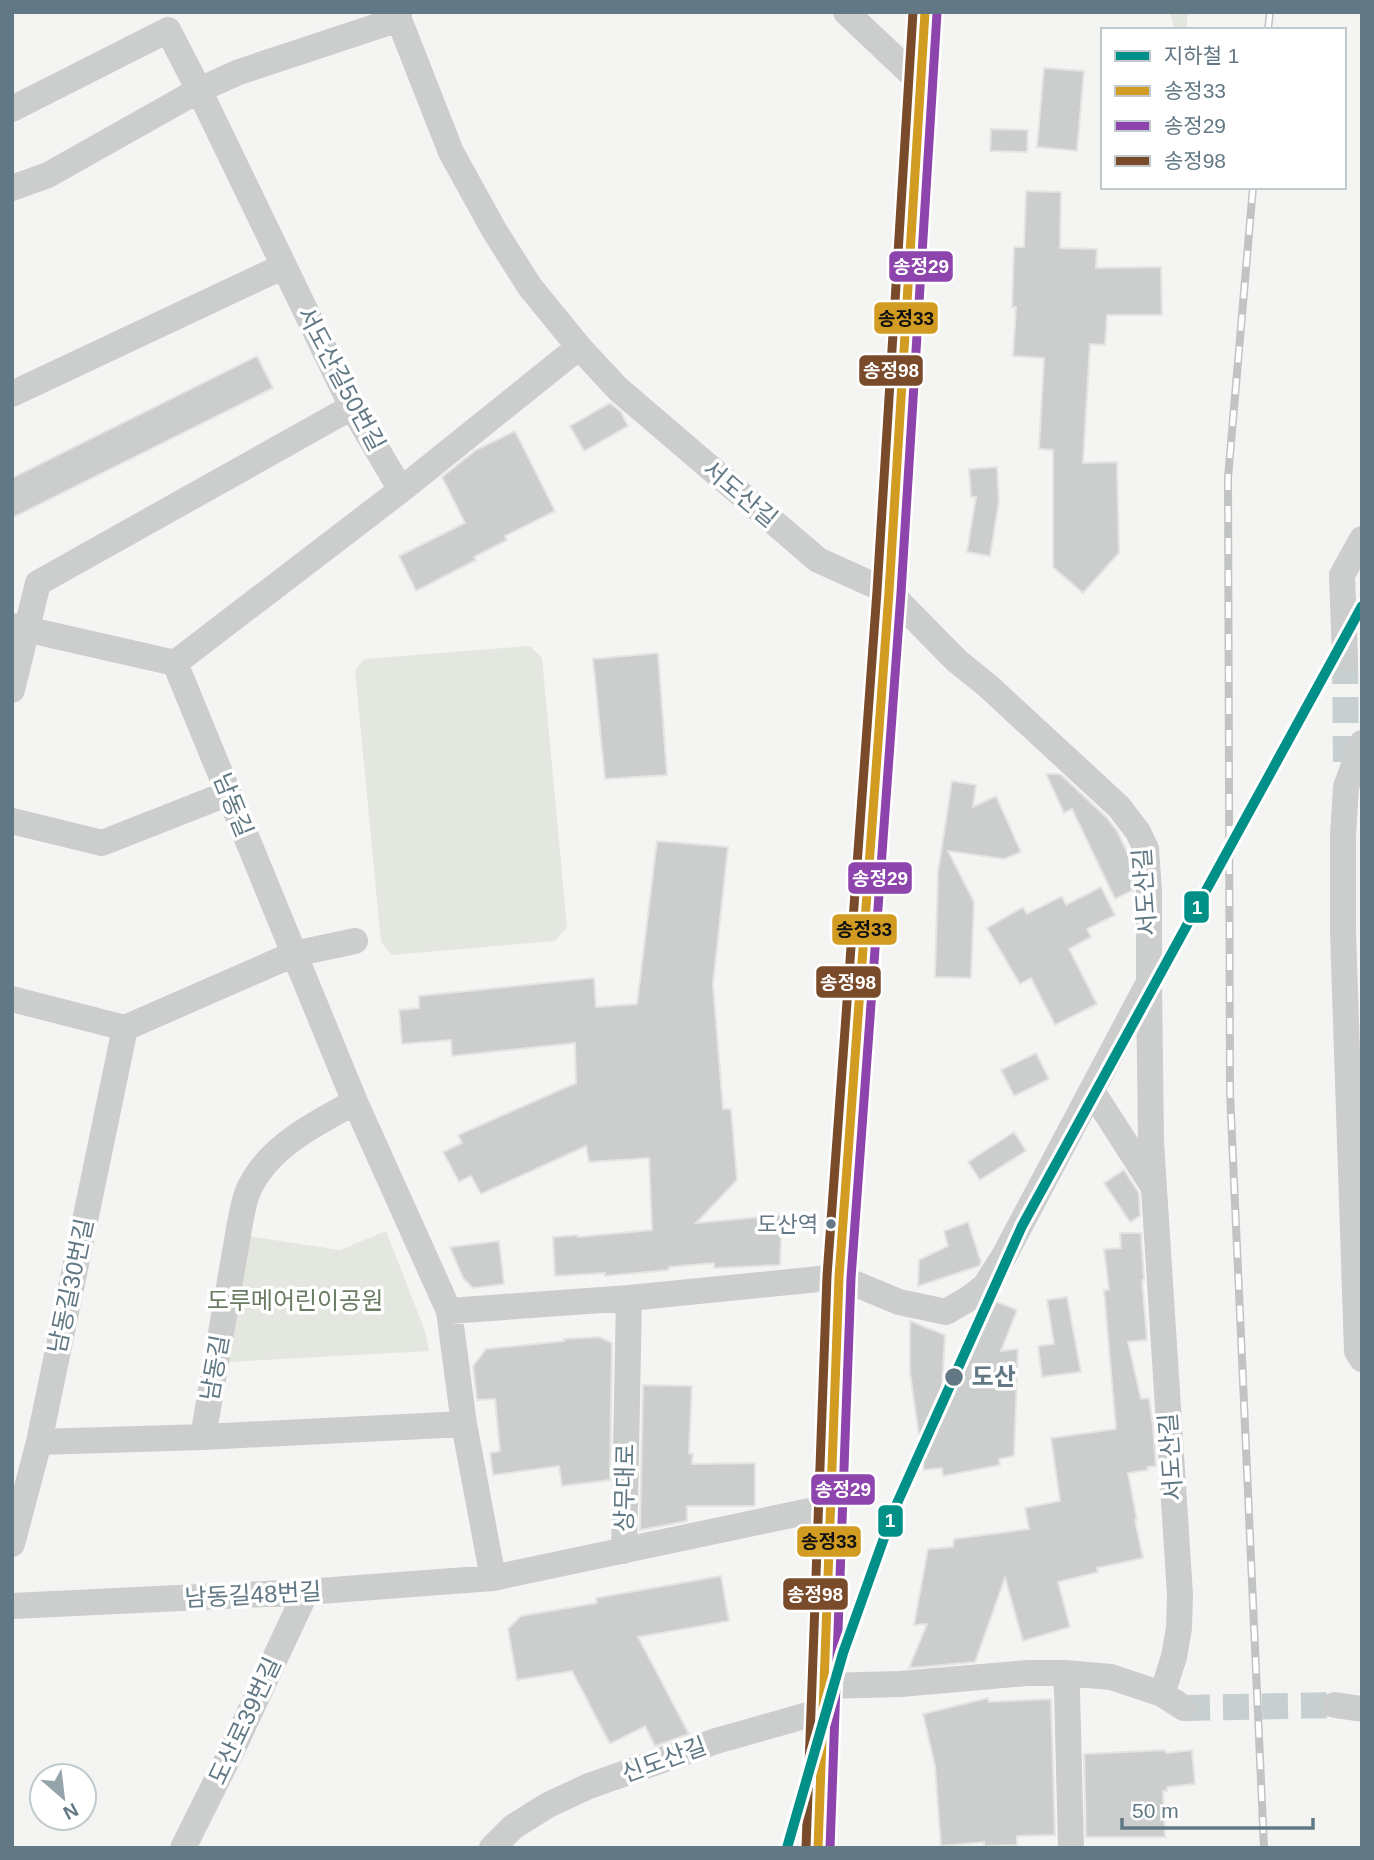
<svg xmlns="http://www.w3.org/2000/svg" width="1374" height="1860" font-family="Helvetica,'Noto Sans KR',sans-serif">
<rect width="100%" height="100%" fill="#f4f4f2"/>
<path fill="#e4e7e0" d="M1170,12H1188L1186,30H1175Z
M530,646L542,658L567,927L555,941L392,955L381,942L355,670L364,659Z
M386,1231L425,1331L429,1351L228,1362L247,1236L340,1250Z"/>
<path fill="#cccece" stroke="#e4e4e2" stroke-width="2" d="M1044,68L1084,71L1077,151L1037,147Z
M991,129L1028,130L1027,152L990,151Z
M1026,191L1061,192L1060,248L1097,249L1096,268L1161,267L1162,315H1107L1105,345L1090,344L1083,463L1117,462L1119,553L1083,593L1053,567V450L1039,449L1044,358L1013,356L1016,307H1012L1014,247H1024Z
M257,356L273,388L12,518V478Z
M610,403L621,412L628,426L584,451L570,426Z
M515,431L555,511L505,536L507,540L474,557L476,560L416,591L399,556L465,523L442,477L476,450Z
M997,467L999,501L990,556L967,552L976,497H971L969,469Z
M658,653L667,775L605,779L593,659Z
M1046,774H1060L1107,818L1117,831L1127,852L1129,851L1130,853L1133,890L1115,899L1072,809L1064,813Z
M952,781L976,785L973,807L996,796L1021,852L1004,859L948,851L974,902L971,978L935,977L938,872Z
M657,841L728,847L713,984L723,1109H731L737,1180L696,1223L782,1215L780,1265L714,1268V1263L669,1267V1270L605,1276V1273L555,1276L553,1237L578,1235V1237L652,1230L649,1158L589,1162L586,1146L481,1194L471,1176L459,1182L443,1152L462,1143L458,1135L576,1083L575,1043L452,1056L451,1040L402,1044L399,1010L419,1008V996L594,978L596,1007L637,1004Z
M1101,887L1115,915L1087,929L1091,937L1069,949L1097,1004L1055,1025L1031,978L1020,984L987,928L1023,907L1027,914L1062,896L1066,905Z
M1036,1053L1049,1079L1014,1096L1001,1070Z
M1014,1132L1026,1151L980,1180L968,1162Z
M1124,1170L1139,1193L1140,1216L1130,1222L1104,1183Z
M968,1222L981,1262L979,1266L918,1286L919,1260L948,1246L944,1231Z
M1120,1233H1141L1144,1280H1142L1147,1340L1128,1342L1141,1399L1149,1398L1153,1426L1156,1466L1147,1467L1148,1470L1128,1473L1137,1520H1135L1143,1558L1097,1568L1098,1572L1058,1582L1070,1627L1023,1641L1005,1578L975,1662L909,1668L927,1624L914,1625L928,1549L953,1547L954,1539L1029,1529L1025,1508L1060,1501L1051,1438L1116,1429L1104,1290H1109L1104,1249L1121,1248Z
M499,1241L504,1284L473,1288L463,1278L450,1247Z
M1067,1297L1081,1372L1042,1377L1038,1346L1054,1344L1047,1300Z
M992,1300L1017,1310L1001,1351L1018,1349L1014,1456L999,1459L1000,1465L943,1476L942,1468L924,1470L910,1373V1321L945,1335L941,1401L979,1311Z
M600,1337L612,1343L610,1480L562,1486L559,1466L493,1475L490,1453L500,1451L495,1399L477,1400L473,1366L486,1349L564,1341V1339Z
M643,1385L692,1386L689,1453L693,1454L692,1464L755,1463V1506H687V1521L640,1530Z
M721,1576L729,1621L638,1637L689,1734L655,1746L645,1726L610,1744L572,1671L517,1680L508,1629L521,1616L597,1603L596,1598Z
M988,1698L989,1702L1051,1699L1055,1835L1017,1836V1845L984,1846V1842L941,1846L935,1766L923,1714Z
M1165,1750L1166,1753L1192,1750L1195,1784L1167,1787V1791H1163L1165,1837H1086L1084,1754Z"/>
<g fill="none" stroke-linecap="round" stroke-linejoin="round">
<path stroke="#c8cfd1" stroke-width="26" stroke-dasharray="26 13" stroke-linecap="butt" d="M1345,658L1346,767
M1184,1708L1335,1705"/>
<g stroke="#d1d2d1" stroke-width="37">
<path id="major" d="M818,1848L839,1277L889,592L925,12"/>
</g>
<path stroke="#cccdcd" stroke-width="26" d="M396,12L451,152L494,230L530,287L579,347L618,389L818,560L889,592L957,661L988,686L1119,807L1138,832L1146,849L1149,890V984L1151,1142L1180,1595L1179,1628L1174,1657L1162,1694
M846,12L920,82
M12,109L168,30L199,90L352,407L401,490
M12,188L48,175L199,90L239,72L399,19V12
M12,394L284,266
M12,626L175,663L355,1102L449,1311L464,1424L493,1578
M1345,658L1342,575L1362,539
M175,663L401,490L579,347
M12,690L38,583L352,407
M1362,743L1346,787L1343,836V932L1357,1351L1362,1359
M12,821L102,843L229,793
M12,999L125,1028L39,1442L12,1544
M125,1028L294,954L355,941
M1092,1091L1153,1186
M449,1311L629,1298
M203,1437L240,1223C242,1213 244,1201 248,1191C267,1147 315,1124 355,1102
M39,1442L203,1437L464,1424
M624,1551L629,1298L839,1277L899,1302L946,1312L968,1299L985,1286L1004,1256L1147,986
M12,1606L306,1592L493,1578L829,1507
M1065,1673L1067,1691L1071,1848
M823,1686L901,1684L1027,1673H1065L1111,1677L1162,1694L1184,1708
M1335,1705L1362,1709
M183,1848L233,1748L306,1592
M492,1848L513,1827L548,1805L589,1786L716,1741L822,1711"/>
<use href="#major" stroke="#e0e0e0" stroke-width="33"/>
<g stroke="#c1c3c4" stroke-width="8">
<path id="rail" d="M1268,30L1270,12
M1253,187L1228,478L1230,1092L1264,1848"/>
</g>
<use href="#rail" stroke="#fff" stroke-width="5" stroke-dasharray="16" stroke-linecap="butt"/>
<g stroke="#fff" stroke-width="14">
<path id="bus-1" d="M818,1848L839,1277L889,592L925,12"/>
</g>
<g stroke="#fff" stroke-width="14">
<path id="bus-2" d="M830,1848L851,1278L901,593L937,13"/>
</g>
<g stroke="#fff" stroke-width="14">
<path id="bus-3" d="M806,1848L827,1276L877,591L913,12"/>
</g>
<use href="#bus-1" stroke="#d29b21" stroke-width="9"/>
<use href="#bus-2" stroke="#8e44ad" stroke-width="9"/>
<use href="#bus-3" stroke="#7a4b2a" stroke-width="9"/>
<g stroke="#fff" stroke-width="16">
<path id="metro-1" d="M787,1848L843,1653L894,1510L1022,1226L1362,606"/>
</g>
<use href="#metro-1" stroke="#009088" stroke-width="10"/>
</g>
<g fill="#627985" stroke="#fff" stroke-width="2.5">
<circle cx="831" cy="1224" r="6"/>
<circle cx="954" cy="1377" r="10"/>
</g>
<g text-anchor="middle" stroke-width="7" stroke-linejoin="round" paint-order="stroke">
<g font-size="22" fill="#627985" stroke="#fff" text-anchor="end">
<text x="818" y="1232">도산역</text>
</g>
<g font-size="24" fill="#627985" stroke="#fff">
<text transform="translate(341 379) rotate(62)" y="8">서도산길50번길</text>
<text transform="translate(740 494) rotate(40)" y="8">서도산길</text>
<text transform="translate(233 805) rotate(68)" y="8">남동길</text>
<text transform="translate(1145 892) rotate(-94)" y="8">서도산길</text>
<text transform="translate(71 1286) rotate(-78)" y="8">남동길30번길</text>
<text transform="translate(215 1368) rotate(-80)" y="8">남동길</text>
<text transform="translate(1171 1457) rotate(-94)" y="8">서도산길</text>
<text transform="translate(625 1488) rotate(-89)" y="8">상무대로</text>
<text transform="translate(253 1595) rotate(-3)" y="8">남동길48번길</text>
<text transform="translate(245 1721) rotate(-65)" y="8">도산로39번길</text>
<text transform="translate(664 1760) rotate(-20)" y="8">신도산길</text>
</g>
<g font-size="24" fill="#697b61" stroke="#fff">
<text x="295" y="1309">도루메어린이공원</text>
</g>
<g font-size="24" font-weight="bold" fill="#627985" stroke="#fff" text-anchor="start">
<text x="972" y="1385">도산</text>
</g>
</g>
<g stroke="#fff" stroke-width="2.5">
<rect x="888" y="250" width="66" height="33" rx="7" fill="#8e44ad"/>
<rect x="873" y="301" width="66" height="34" rx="7" fill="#d29b21"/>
<rect x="858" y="354" width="66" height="33" rx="7" fill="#7a4b2a"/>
<rect x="847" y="861" width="66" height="34" rx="7" fill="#8e44ad"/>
<rect x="1183" y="890" width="27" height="34" rx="7" fill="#009088"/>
<rect x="831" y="913" width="67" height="33" rx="7" fill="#d29b21"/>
<rect x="815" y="965" width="67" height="34" rx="7" fill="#7a4b2a"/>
<rect x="810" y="1473" width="66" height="33" rx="7" fill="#8e44ad"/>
<rect x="877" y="1504" width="27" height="34" rx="7" fill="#009088"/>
<rect x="796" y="1525" width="66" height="33" rx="7" fill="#d29b21"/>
<rect x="782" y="1577" width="67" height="34" rx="7" fill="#7a4b2a"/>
</g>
<g font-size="19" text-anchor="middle" font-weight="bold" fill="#fff">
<text x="921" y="273">송정29</text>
<text x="891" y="377">송정98</text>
<text x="880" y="885">송정29</text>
<text x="1197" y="914">1</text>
<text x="848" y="989">송정98</text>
<text x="843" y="1496">송정29</text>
<text x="890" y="1527">1</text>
<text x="815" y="1601">송정98</text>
</g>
<g font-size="19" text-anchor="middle" font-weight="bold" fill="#111">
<text x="906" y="325">송정33</text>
<text x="864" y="936">송정33</text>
<text x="829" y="1548">송정33</text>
</g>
<rect width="1374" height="1860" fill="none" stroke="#627985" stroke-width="28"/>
<rect x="1101" y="28" width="245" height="161" fill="#ffffff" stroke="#c0c9ce" stroke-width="2"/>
<rect x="1115" y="51" width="35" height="10" fill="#009088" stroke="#c0c9ce" stroke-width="2"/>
<text x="1164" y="63" font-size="21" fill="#627985">지하철 1</text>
<rect x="1115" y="86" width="35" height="10" fill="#d29b21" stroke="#c0c9ce" stroke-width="2"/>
<text x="1164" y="98" font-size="21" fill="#627985">송정33</text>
<rect x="1115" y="121" width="35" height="10" fill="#8e44ad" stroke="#c0c9ce" stroke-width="2"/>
<text x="1164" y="133" font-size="21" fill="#627985">송정29</text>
<rect x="1115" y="156" width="35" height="10" fill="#7a4b2a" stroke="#c0c9ce" stroke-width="2"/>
<text x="1164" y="168" font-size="21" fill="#627985">송정98</text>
<g transform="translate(63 1797) rotate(152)"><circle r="33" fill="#ffffff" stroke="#c0c9ce" stroke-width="2"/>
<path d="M0-5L12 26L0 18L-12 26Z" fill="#95a4ab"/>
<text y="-10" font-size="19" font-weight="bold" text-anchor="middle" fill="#627985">N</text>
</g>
<path d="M1122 1818v10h191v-10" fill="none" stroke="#627985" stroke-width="3.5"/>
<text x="1132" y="1818" font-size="21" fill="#627985" stroke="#ffffff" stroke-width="5" paint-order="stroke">50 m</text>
</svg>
